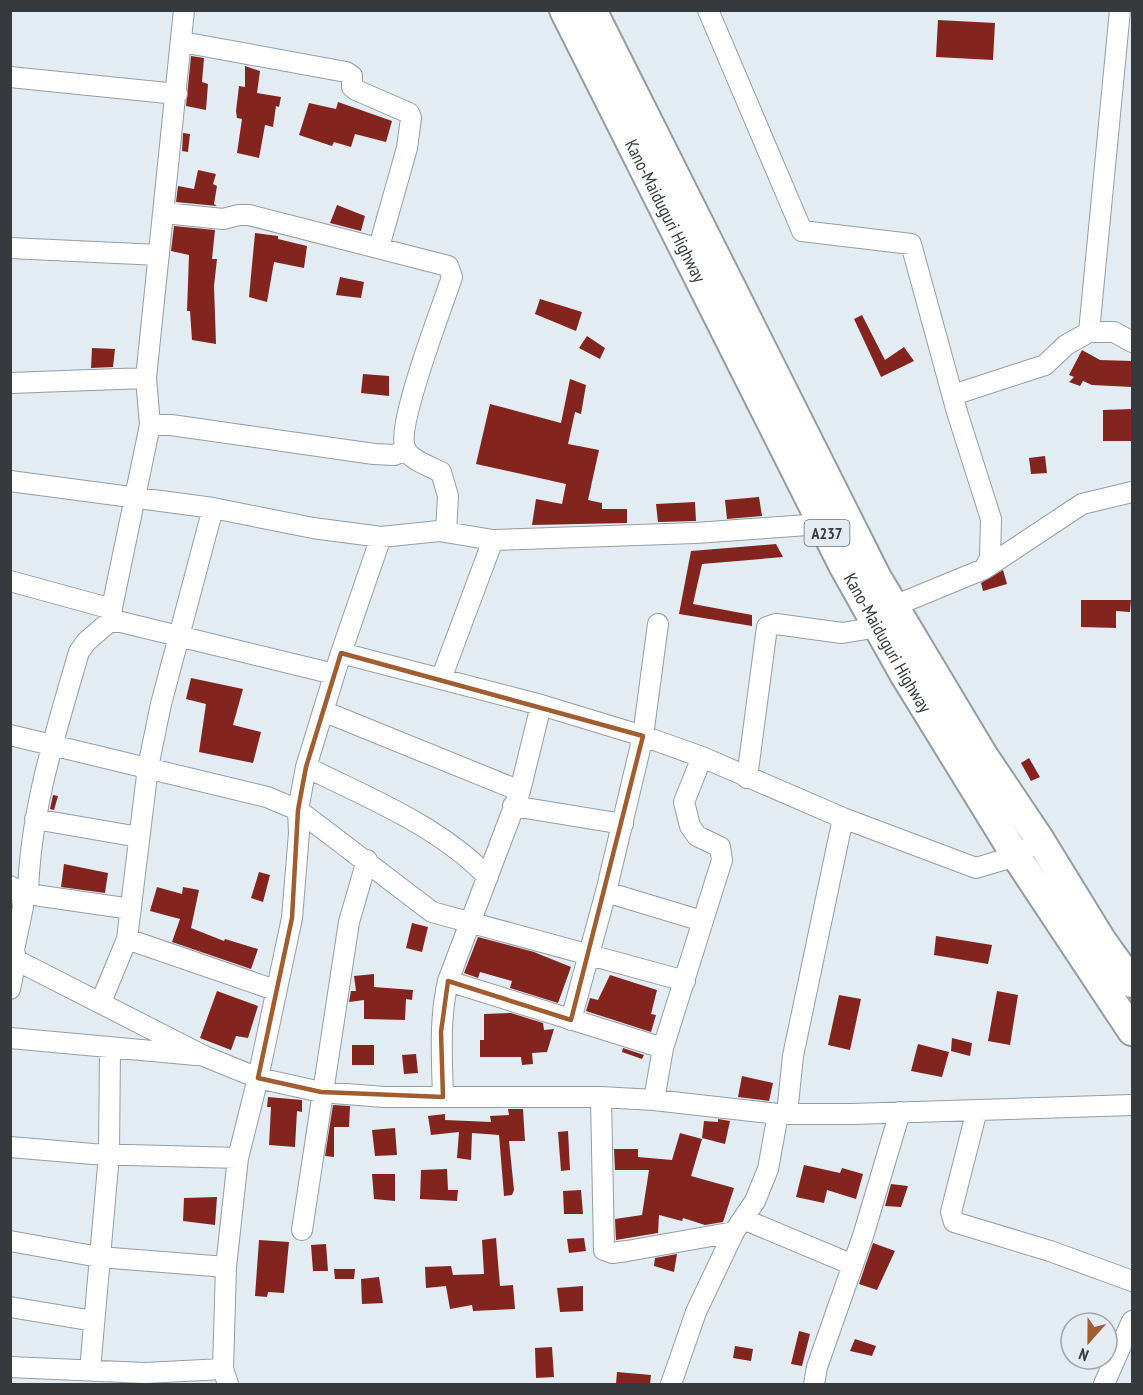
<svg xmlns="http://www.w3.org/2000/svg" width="1143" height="1395" font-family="'PT Sans Narrow',sans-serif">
<rect width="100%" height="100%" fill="#e3ecf3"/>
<path fill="#83251e" d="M938,20L995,23L993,60L936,57Z
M191,56L204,58L202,82L208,84L206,110L186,106Z
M245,66L260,71L257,93L281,97L279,107L276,106L273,127L265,125L259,158L237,153L242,119L237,118L236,111L239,86L245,87Z
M338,102L392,121L386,142L355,134L351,147L334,142L332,146L299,135L309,103L336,109Z
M183,133L190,134L188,152L182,151Z
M198,170L216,174L213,184L217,186L214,204L217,206L176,202L178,186L194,189Z
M337,205L365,216L361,231L330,223Z
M174,226L215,230L212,259H217L214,286L216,344L192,340L190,311H187L189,255L171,251Z
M255,233L278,236V239L307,246L304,268L274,262L267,302L249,297Z
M340,277L364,282L361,298L336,295Z
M540,299L582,312L576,331L535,314Z
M862,315L885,360L904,347L914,361L881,377L854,319Z
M587,336L605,348L600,359L579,348Z
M92,348L115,349L113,367L91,368Z
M1082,350L1100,360L1132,361V387L1092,385L1083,381L1080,386L1069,382L1074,377L1069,375Z
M363,374L389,376V396L361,393Z
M570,379L586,385L581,414L575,412L568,444L599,450L588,500L602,503V509H627V523L532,525L536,499L562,504L566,484L476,464L490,404L561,423Z
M1132,409V441H1103V410Z
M1045,456L1047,473L1031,474L1029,458Z
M759,497L762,516L727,519L725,500Z
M695,502L696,521L658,522L656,504Z
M776,544L783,557L702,564L693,604L752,615V626L679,614L691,551Z
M1003,570L1007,584L983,591L981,583Z
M1081,600H1131L1130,612L1116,611V628L1081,627Z
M191,678L243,689L233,725L261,732L253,763L199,752L206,704L186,699Z
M1029,758L1040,777L1031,781L1021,763Z
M53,795L58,796L54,810L50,809Z
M64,864L108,873L105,893L61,887Z
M259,872L270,875L263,902L251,898Z
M157,887L182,894L183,887L199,890L191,928L224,941L225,939L258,949L251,969L172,942L180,919L150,911Z
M412,923L428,927L422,952L406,948Z
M936,936L992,945L988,964L934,955Z
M478,937L534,952L571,967L558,1003L510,988L512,981L480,972L478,978L464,973Z
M374,974V987L413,990L412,1000L406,999L405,1020L364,1019V1000L349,1002L351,991H356L354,976Z
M610,975L657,990L651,1014L656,1015L651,1032L586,1011L590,998L598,1000Z
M217,991L258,1006L248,1038L236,1036L231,1050L200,1038Z
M997,991L1018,995L1010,1045L988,1041Z
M839,995L861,999L850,1050L828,1045Z
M511,1013L543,1023L544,1030L554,1029L547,1052L532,1053L533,1064L522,1065L521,1057H480V1040H484V1014Z
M952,1038L972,1043L970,1056L951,1051Z
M918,1044L949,1052L942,1077L911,1071Z
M352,1045H374V1065H352Z
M623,1048L644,1055L642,1059L622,1052Z
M416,1054L418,1073L404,1074L402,1055Z
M742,1076L773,1083L769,1101L738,1097Z
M268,1097L302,1100V1112L297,1111L295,1147L269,1145L271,1107H267Z
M333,1105L350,1106L349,1127H334V1157L325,1156Z
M508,1109H523L525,1141H509L514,1190L512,1195L504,1196L499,1135L472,1133L471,1160L457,1158L459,1132L431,1135L428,1116L445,1114V1120L491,1122L490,1116L509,1115Z
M718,1119L730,1121L725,1144L702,1138L704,1121L718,1122Z
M395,1128L397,1155L375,1156L372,1130Z
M568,1131L570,1170L561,1171L558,1132Z
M680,1133L702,1139L691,1176L734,1188L723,1222L705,1225L683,1218L682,1221L659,1215L658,1233L616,1240L615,1219L642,1215L649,1170H615L614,1149H638V1157L672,1160Z
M804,1165L840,1173L842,1168L863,1174L856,1199L827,1190L824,1203L796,1197Z
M447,1169L448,1190H458L457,1201L420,1199L421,1170Z
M372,1174H395V1201L374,1199Z
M891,1184L908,1186L901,1207L885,1206Z
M581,1190L583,1214H564L563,1191Z
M217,1197L215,1225L183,1221L184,1198Z
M496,1238L500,1286L513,1285L515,1309L473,1311L472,1305L450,1309L446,1286L426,1288L425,1267L451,1266L453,1275L484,1274L482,1240Z
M584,1238L586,1251L569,1253L567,1239Z
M259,1240L289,1242L284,1293L268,1292L267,1297L255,1296Z
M873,1243L895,1251L877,1290L859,1284Z
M326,1244L328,1271H313L311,1245Z
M677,1254L674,1272L654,1266L655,1258Z
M334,1269H355L354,1279H335Z
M379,1277L383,1303L362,1304L361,1279Z
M583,1286V1311L560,1312L557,1288Z
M799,1331L810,1334L802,1366L791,1364Z
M855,1339L876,1346L872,1356L850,1351Z
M735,1346L753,1349L751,1361L733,1358Z
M552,1347L554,1377L536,1378L535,1348Z
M617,1372L651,1375L650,1384H616Z"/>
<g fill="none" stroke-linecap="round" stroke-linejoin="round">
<g stroke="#959da4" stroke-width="22">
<path id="minor" d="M708,10L802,231L911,244L957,412L991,519L990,558L984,569L894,606
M182,42L346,72L352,76V87L356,90L409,113L411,118L407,148L379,247
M10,77L177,94
M164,213L223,219L239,215H249L448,266L452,277C443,305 394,429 406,450C411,460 431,467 441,472L448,496L446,532
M10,248L159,255
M1089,332L1120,10
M10,383L146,378
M953,395L1045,365L1066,345L1089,332H1114L1132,342
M150,425H171L374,454L394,455L406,450
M10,481L213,508L313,528L381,537L439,531L493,540L695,533L822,524
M984,569L1082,504L1132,492
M10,581L112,609
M109,622H121L334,674
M341,653L541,705L643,736L702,757L843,818L976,868L1016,856L1026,849
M441,679L493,540
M323,711L520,791
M10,735L267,797L298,810L432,912L685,981
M306,767C369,798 439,826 488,877
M747,778L767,627L776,624L842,633L879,627
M513,806L623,824
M35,819L139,837
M10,886L21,893L23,907L14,950L16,960L10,989
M606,892L702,921
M21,893L131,909
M28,894C30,811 56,731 79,652L86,642L109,622L150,425L146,378L184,10
M127,939L275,990
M16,960L204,1056L258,1078L321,1092L384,1097H601L654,1100L778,1114H852L1132,1105
M448,981L663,1048
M101,1002L127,939L148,767L161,704L213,508
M571,1020L606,892L643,736L658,624
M10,1038L196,1055
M443,1097C442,1058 439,1020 448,981L520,791L541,705
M601,1097L604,1250L612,1253L627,1251L734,1232
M654,1100L663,1048L722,860L720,847L697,836L690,826L684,802L702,757
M977,1110L951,1212L954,1222L1050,1251L1132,1281
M787,1114L793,1056L843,818
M10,1147L93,1154L238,1158
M743,1219L853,1265
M302,1230L349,922L367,860
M10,1241L99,1257L226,1267
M10,1307L94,1321
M10,1367L145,1373L223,1369
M90,1370L109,1155L110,1048
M228,1384L223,1369L226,1267L238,1158L258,1078L292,918L299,833L298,810L306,767L341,653L381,537
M671,1384L696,1312L734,1232L755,1201L768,1169L778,1114
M814,1384L817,1367L863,1236L900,1112
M1104,1384L1132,1321"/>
</g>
<g stroke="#959da4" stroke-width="32">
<g id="highway">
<path id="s1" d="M564,10L844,567L904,674L1016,856L1132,1031"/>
<path d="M592,10L877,578L983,755L1040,840L1102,941L1132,983"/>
</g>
</g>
<use href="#minor" stroke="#fff" stroke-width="20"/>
<use href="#highway" stroke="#fff" stroke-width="28"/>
</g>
<path fill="none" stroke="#a15c2f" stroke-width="4.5" stroke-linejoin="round" d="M341,653L643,736L571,1020L448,981L441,1032L443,1097L321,1092L258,1078L292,918L298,810L306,767Z"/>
<g text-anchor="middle" stroke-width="6" stroke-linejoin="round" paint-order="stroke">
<rect fill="#e3ecf3" stroke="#6b6f74" stroke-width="1.5" x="804.5" y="520" width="45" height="26" rx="4.5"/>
<g font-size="16" font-weight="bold" fill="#373a3d">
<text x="827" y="539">A237</text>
</g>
<g font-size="18" fill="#373a3d" stroke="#e3ecf3">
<text dy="6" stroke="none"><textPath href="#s1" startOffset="225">Kano-Maiduguri Highway</textPath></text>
<text dy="6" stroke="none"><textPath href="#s1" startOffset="711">Kano-Maiduguri Highway</textPath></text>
</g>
</g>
<rect width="1143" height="1395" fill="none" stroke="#373a3d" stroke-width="24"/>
<g transform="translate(1089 1341) rotate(201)"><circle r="28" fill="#e3ecf3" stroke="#9ea5aa" stroke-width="1.5"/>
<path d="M0-4.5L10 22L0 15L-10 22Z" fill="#a15c2f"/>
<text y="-9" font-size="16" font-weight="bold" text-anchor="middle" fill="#373a3d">N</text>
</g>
</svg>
